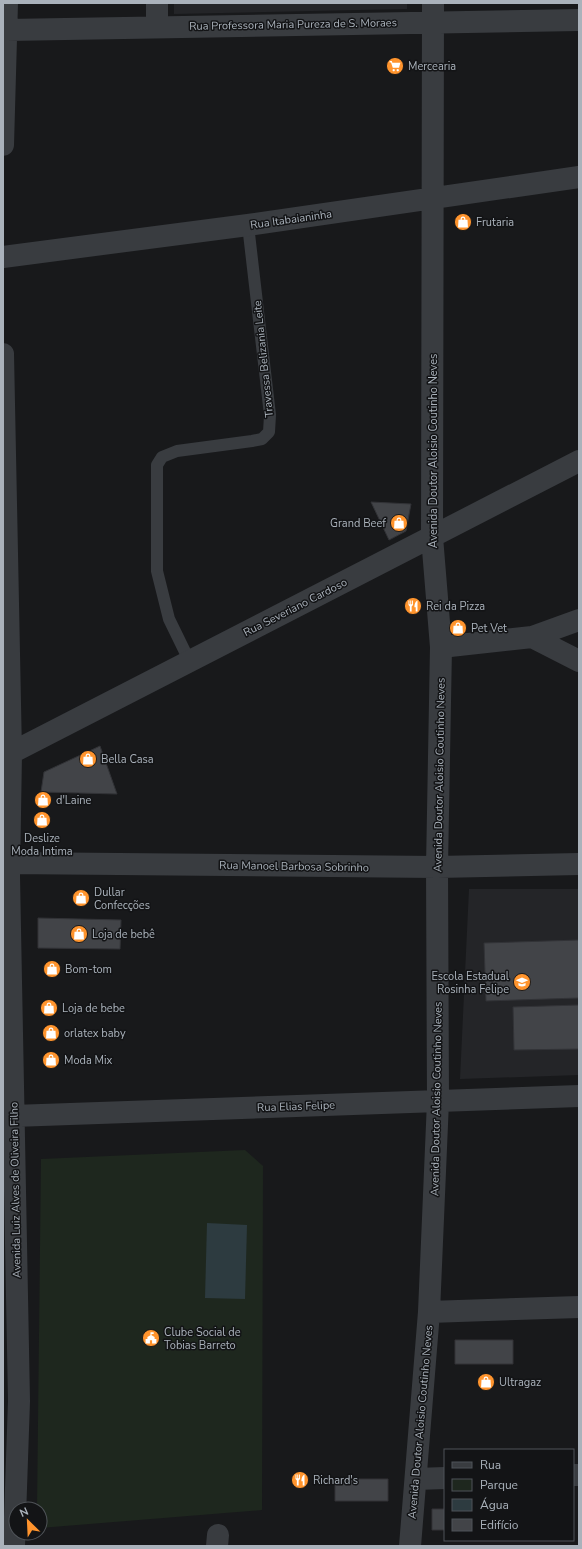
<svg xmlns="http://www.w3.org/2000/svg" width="582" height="1549" font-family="'Nunito Sans',sans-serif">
<rect width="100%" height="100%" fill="#18191b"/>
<path fill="#242528" d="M174,3H407V9L174,14Z
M469,889H579V1075L460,1079Z"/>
<path fill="#1e271e" d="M245,1150L263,1166L262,1510L40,1528V1509H37L41,1159Z"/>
<path fill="#2d3b40" d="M207,1223L247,1225L245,1299L205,1298Z"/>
<path fill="#424448" stroke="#323337" d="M371,502L411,504L406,531L389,540Z
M100,746L117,794L41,792L44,772Z
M38,918L121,920L120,949L38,948Z
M579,940V998L486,1001L484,943Z
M579,1005V1049L514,1050L513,1007Z
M455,1340H513V1364H455Z
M335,1479H388V1501H335Z
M432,1509H445V1530H432Z"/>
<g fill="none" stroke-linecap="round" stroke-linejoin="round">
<path stroke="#393c40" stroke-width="12" d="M190,662L169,619L157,571V465L162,457L177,451L252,441L262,439L269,432L270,415L248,225"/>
<path stroke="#393c40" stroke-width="22" d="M157,3V26
M7,30L579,20
M3,145L7,3
M3,257L248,225L579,177
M3,354L11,753L9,876L19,1401L14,1546
M532,637L579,661
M441,647L532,637L579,620
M11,753L579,461
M9,863L437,867L579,864
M13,1116L579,1096
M429,1312L579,1307
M573,1475H579
M416,1479L445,1478
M217,1546L218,1535
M410,1546L429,1312L438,1101L437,867L441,647L432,537L433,3"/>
</g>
<defs>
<g id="supermarket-disc" transform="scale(0.9)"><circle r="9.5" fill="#ff942d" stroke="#131416"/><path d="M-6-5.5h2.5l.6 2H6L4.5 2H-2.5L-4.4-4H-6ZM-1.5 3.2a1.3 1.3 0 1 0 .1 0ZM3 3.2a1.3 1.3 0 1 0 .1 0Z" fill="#fff"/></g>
<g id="shop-disc" transform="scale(0.9)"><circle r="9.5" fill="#ff942d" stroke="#131416"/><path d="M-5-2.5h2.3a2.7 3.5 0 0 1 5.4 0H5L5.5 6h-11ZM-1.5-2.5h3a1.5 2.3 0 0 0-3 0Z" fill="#fff"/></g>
<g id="restaurant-disc" transform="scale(0.9)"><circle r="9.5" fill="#ff942d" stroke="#131416"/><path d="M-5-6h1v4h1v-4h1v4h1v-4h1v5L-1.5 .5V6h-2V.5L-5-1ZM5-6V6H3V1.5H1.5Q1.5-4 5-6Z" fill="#fff"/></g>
<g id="school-disc" transform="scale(0.9)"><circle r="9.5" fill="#ff942d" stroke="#131416"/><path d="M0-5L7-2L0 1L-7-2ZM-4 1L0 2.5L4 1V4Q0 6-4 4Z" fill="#fff"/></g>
<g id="civic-disc" transform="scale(0.9)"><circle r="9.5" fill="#ff942d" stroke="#131416"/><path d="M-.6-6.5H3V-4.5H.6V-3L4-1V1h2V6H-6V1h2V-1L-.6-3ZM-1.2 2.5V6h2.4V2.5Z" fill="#fff"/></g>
</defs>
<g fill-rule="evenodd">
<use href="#supermarket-disc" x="395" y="66"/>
<use href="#shop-disc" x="463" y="222"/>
<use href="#shop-disc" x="399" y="523"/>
<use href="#restaurant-disc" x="413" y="606"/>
<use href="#shop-disc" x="458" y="628"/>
<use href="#shop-disc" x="88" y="759"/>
<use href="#shop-disc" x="43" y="800"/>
<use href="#shop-disc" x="42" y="820"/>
<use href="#shop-disc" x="81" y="898"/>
<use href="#shop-disc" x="79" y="934"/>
<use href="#shop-disc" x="52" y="969"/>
<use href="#school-disc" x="522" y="982"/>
<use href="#shop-disc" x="49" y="1008"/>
<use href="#shop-disc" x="51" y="1033"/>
<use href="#shop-disc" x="51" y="1060"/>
<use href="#civic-disc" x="151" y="1338"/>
<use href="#shop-disc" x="486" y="1382"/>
<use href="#restaurant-disc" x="300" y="1480"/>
</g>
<g text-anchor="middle" stroke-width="3" stroke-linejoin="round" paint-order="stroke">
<g font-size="11" fill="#aab2bb" stroke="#131416">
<text transform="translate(293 24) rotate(-1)" y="4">Rua Professora Maria Pureza de S. Moraes</text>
<text transform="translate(291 219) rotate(-8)" y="4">Rua Itabaianinha</text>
<text transform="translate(263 359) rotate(-96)" y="4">Travessa Belizania Leite</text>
<text transform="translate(433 451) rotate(-90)" y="4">Avenida Doutor Aloisio Coutinho Neves</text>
<text transform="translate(295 607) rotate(-27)" y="4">Rua Severiano Cardoso</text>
<text transform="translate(439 775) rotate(-89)" y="4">Avenida Doutor Aloisio Coutinho Neves</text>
<text transform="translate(294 866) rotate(1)" y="4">Rua Manoel Barbosa Sobrinho</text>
<text transform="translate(436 1099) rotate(-89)" y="4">Avenida Doutor Aloisio Coutinho Neves</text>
<text transform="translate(296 1106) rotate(-2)" y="4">Rua Elias Felipe</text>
<text transform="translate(15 1190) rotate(-91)" y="4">Avenida Luiz Alves de Oliveira Filho</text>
<text transform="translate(420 1422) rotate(-85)" y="4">Avenida Doutor Aloisio Coutinho Neves</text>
</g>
<g font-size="11" fill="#aab2bb" stroke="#131416" text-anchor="start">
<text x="408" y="70">Mercearia</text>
<text x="476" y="226">Frutaria</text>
<text x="386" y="527" text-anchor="end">Grand Beef</text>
<text x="426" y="610">Rei da Pizza</text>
<text x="471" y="632">Pet Vet</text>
<text x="101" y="763">Bella Casa</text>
<text x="56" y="804">d'Laine</text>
<text x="42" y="842" text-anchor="middle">Deslize<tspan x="42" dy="13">Moda Intima</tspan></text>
<text x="94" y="896">Dullar<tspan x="94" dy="13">Confecções</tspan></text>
<text x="92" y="938">Loja de bebê</text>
<text x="65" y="973">Bom-tom</text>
<text x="509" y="980" text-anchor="end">Escola Estadual<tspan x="509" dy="13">Rosinha Felipe</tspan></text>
<text x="62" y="1012">Loja de bebe</text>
<text x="64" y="1037">orlatex baby</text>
<text x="64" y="1064">Moda Mix</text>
<text x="164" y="1336">Clube Social de<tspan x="164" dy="13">Tobias Barreto</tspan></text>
<text x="499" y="1386">Ultragaz</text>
<text x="313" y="1484">Richard's</text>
</g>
</g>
<rect width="582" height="1549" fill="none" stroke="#aab2bb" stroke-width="8"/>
<rect x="444" y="1449" width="130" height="92" fill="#131416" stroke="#4f5358"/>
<rect x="452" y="1462" width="20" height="6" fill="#393c40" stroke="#4f5358"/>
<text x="480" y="1469" font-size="12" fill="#aab2bb">Rua</text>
<rect x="452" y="1479" width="20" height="12" fill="#1e271e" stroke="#4f5358"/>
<text x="480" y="1489" font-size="12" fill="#aab2bb">Parque</text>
<rect x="452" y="1499" width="20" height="12" fill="#2d3b40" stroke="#4f5358"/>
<text x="480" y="1509" font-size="12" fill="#aab2bb">Água</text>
<rect x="452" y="1519" width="20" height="12" fill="#424448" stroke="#4f5358"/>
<text x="480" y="1529" font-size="12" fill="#aab2bb">Edifício</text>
<g transform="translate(28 1521) rotate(336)"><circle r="19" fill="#131416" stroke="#4f5358"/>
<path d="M0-3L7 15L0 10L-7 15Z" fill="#ff942d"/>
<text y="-6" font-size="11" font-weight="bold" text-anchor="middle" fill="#aab2bb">N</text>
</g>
</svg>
